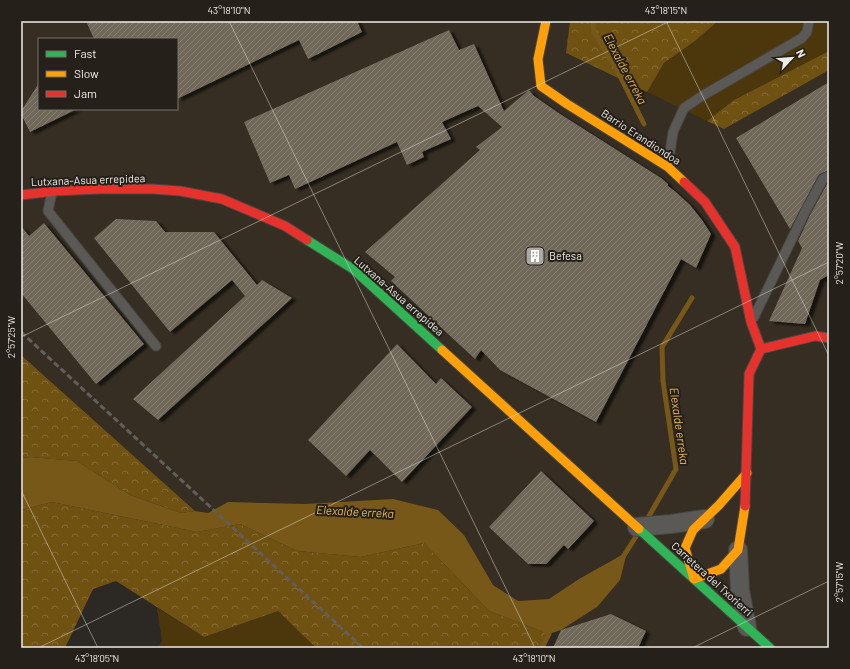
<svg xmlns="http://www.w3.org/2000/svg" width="850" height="669" font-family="Barlow,sans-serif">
<defs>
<pattern id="forest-crowns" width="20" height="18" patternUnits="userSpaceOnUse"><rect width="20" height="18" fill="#6f5212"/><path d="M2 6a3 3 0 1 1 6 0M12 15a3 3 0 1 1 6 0" fill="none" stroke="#846b34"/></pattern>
<pattern id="building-hatch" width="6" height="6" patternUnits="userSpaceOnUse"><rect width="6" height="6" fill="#706759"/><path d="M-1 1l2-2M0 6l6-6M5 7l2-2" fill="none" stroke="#857d71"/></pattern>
<filter id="shadow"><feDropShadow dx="4.5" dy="2.5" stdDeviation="1" flood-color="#0009"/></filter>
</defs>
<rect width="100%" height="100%" fill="#2c2925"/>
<path fill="#362e22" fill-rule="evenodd" d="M21,21H570L567,54L724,129L829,70V648H553L561,630L597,607L627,552L579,579L549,599L518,601L493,585L464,535L305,504L228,502L208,513L195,511L21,355ZM39,39H177V109H39Z"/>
<path fill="#4c370d" d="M718,21H829V51L734,100L707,121L647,92L664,63L695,41Z
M157,608L204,637L278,611L316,648H158L162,641Z"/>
<path fill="url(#forest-crowns)" d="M570,21H718L695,41L664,63L647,92L566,53Z
M829,51V70L724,129L707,121L734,100Z
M21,355L195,511L181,513L130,495L77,461L30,457L21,458Z
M52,502L197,532L240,524L297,551L361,557L424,543L489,611L549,634L542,648H316L278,611L204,637L116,581L93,589L65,648H21V510Z"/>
<path fill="#785818" d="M30,457L77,461L130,495L181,513L195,511L208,513L228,502L305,504L393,499L438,510L464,535L493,585L518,601L549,599L579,579L627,552L620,580L597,607L561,630L549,634L489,611L424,543L361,557L297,551L240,524L197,532L52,502L21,510V458Z"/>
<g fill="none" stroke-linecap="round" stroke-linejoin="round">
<path stroke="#785818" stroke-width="5" d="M593,21L594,32L615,66L644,124
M645,523L676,469L663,381L662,347L692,298
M623,557L637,535
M542,648L549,634L544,629"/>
</g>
<path fill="url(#building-hatch)" filter="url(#shadow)" d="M86,21H357L362,32L308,59L299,40L177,99V39H94Z
M449,30L459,50L474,44L504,111L529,90L534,96L560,114L661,178L668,184V186L677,193L690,205L702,220L711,234L696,268L681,259L596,422L500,370L481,350L475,359L391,281L395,277L365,252L480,150L476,147L502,127L478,106L442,122L451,139L422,152L424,157L407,165L397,142L295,189L289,175L270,183L244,122Z
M829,82V170L820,174L818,176L790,229L736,138Z
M39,83V109H77L30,132L21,114V111Z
M829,183V275L820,280L805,324L769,321L802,248L798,241L810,215L827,184Z
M116,219L156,221L165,232H214L257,285L262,280L292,298L158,420L133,399L245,296L232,280L170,332L94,238Z
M44,223L144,344L96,384L21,293V226L29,236Z
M397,344L436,384L441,378L472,407L402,482L370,450L346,476L308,440Z
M541,471L594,521L568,549L564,545L546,564H528L489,527Z
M611,614L646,631L638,648H553L561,630Z"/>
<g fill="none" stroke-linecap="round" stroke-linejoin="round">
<g stroke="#484642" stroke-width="11">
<path id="lane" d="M668,166L673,132L684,108L702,96L802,38L807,32L809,21
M52,192L48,211L156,346
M754,317L805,212L823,179L829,176"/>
</g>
<g stroke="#484642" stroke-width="20">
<path id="street" d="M637,527L671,524L705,519
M738,550L740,590L747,627"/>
</g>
<g stroke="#484642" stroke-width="11">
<path id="fast" d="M307,240L353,269L442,350
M639,529L770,648"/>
</g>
<g stroke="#484642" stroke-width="11">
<path id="slow" d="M546,21L538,59L541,86L567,104L668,167L684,182
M442,350L639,529
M745,506L738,550L721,569L694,579L685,548L693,530L719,505L747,473"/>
</g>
<g stroke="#484642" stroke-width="11">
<path id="jam" d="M684,182L705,202L735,247L751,322L761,349
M21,195L56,191L100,189H152L180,191L222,199L285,226L307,240
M745,506L749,374L761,349L815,336L829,338"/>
</g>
<use href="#lane" stroke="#5b5956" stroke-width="9"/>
<use href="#street" stroke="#5b5956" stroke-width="18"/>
<use href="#fast" stroke="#30b455" stroke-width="9"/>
<use href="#slow" stroke="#ff9f0a" stroke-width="9"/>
<use href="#jam" stroke="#e5322d" stroke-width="9"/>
<path stroke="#615f5c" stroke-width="3" stroke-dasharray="6 3" stroke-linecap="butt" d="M21,332L363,648"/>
</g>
<path fill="none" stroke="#efece7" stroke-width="1" stroke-opacity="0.45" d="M229,21L535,648M666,21L829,356M21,337L670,21M21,490L98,648M38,648L829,262M692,648L829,581"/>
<defs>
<g id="building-square" transform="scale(1)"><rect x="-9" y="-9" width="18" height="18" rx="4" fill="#aba8a3" stroke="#252019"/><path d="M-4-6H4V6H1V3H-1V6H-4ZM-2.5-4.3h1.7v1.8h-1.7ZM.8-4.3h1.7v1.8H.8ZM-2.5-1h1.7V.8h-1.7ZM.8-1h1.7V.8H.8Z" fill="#fff"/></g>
</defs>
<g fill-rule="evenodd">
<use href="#building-square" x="535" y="256"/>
</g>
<g text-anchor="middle" stroke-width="4" stroke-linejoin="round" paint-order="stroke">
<g font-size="11" fill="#efece7" stroke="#252019">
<text transform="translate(641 137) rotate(33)" y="4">Barrio Erandiondoa</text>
<text transform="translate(88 180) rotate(-2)" y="4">Lutxana-Asua errepidea</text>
<text transform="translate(399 296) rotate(41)" y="4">Lutxana-Asua errepidea</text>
<text transform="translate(712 579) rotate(42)" y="4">Carretera del Txorierri</text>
</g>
<g font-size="11" fill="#efece7" stroke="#252019" text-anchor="start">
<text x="549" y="260">Befesa</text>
</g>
<g font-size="12" font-style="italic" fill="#eab75b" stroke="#252019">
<text transform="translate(625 69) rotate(62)" y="4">Elexalde erreka</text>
<text transform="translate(679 426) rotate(82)" y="4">Elexalde erreka</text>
<text transform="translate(355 512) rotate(3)" y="4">Elexalde erreka</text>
</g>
</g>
<rect width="850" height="669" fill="none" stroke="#252019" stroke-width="44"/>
<rect x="38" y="38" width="140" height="72" fill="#252019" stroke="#76726b"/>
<rect x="46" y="51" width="20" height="6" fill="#30b455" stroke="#76726b"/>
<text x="74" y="58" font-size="12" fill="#efece7">Fast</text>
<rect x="46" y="71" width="20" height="6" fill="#ff9f0a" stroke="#76726b"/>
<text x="74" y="78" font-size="12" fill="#efece7">Slow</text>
<rect x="46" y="91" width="20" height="6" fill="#e5322d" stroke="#76726b"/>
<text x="74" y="98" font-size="12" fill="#efece7">Jam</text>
<g transform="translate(792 58) rotate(64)" stroke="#252019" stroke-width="3" paint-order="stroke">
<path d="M0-3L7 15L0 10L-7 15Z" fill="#efece7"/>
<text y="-6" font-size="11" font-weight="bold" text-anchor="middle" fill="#efece7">N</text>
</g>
<rect x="22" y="22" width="806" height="625" fill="none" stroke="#efece7" stroke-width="1.5"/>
<g font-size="10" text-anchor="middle" fill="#efece7">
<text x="229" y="14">43°18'10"N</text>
<text x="666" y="14">43°18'15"N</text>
<text transform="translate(839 263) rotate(-90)" y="4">2°57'20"W</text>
<text transform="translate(11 337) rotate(-90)" y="4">2°57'25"W</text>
<text transform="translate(839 582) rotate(-90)" y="4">2°57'15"W</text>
<text x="97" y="662">43°18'05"N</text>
<text x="534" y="662">43°18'10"N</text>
</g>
</svg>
